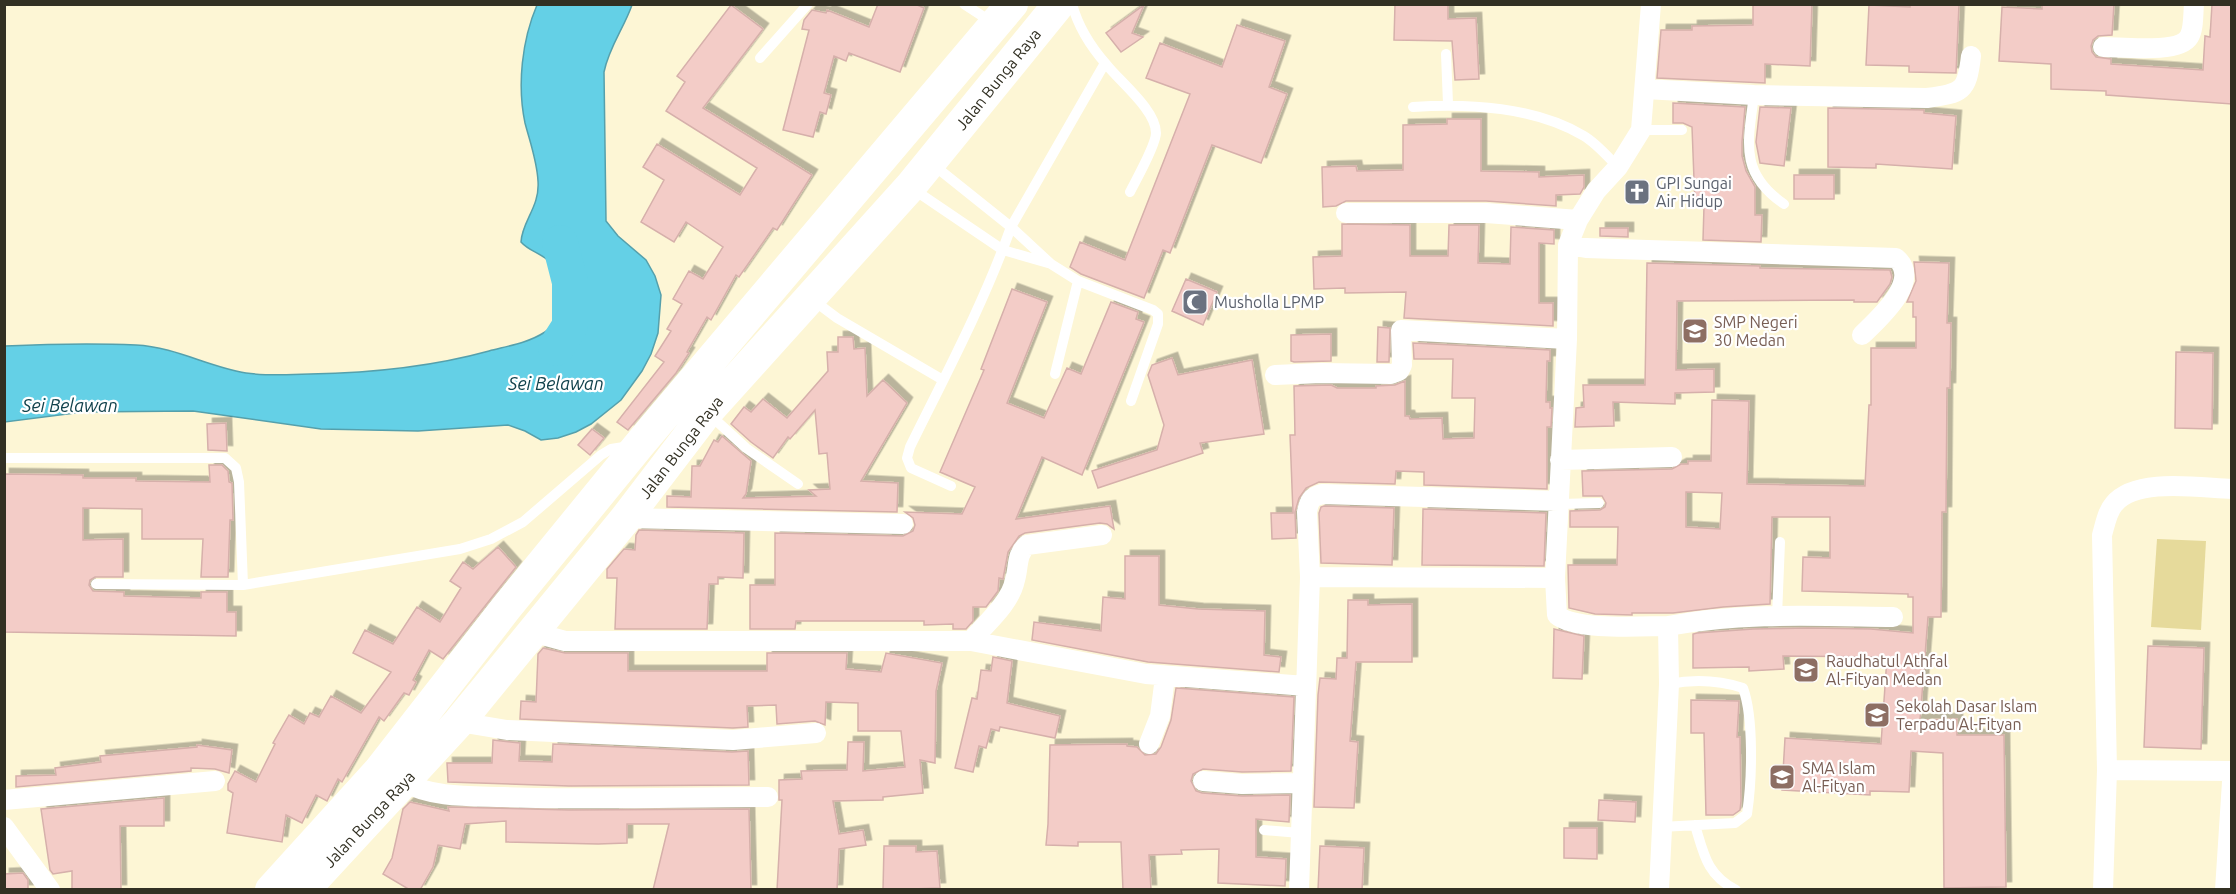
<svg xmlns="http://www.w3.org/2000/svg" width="2236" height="894" font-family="Ubuntu,sans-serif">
<defs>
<filter id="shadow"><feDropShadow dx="5.5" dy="-5.5" stdDeviation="0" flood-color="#0004"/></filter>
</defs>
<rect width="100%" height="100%" fill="#fdf6d5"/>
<path fill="#e6da9b" d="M2157,539L2206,541L2201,630L2151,627Z"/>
<path fill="#64d0e6" stroke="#55a0ac" stroke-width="1.5" d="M537,5H632C624,28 609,47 604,72L606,221L618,236L646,260L655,276L661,295L658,333L651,354L642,371L621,400L591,424L576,432L558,438L541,440L525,431L508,425L418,431L321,429L193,411L83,412L5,422V346C48,344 93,343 136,345C175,347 209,367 246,373C267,376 289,375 310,374C370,373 431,367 489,351C508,346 528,343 545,332C557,324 565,314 571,301C570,282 560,269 545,258C537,252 528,250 521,242C522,221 540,207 538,181C537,161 530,142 525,123C517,85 522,40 537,5Z"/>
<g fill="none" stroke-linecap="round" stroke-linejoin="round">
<path stroke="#64d0e6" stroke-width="36" d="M556,348L570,326V282L560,243"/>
</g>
<path fill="#f3ccc7" stroke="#d6b0ab" stroke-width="1.5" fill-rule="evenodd" filter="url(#shadow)" d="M878,4H915L924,8L900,72L849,53L846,61L834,56L824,93L831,95L826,114L820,112L813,137L783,130L809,30L802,29L804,20L812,10L826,13L827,10L869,27Z
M1395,4H1448V19L1476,18L1479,79L1455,80L1452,41L1394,40Z
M1812,4L1810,66L1765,64V83L1657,78L1661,30H1692V26L1753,25V5Z
M1910,4H1959L1956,73L1909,72V66L1866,65L1869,5L1910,7Z
M2042,4H2114L2112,35L2098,36L2093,40L2091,46L2092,52L2096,57L2111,59V64L2203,70L2205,36L2210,37L2212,4H2232V104L2106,95V91L2051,89V64L1999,61L2002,7L2042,9Z
M731,5L763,29L703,108L812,175L777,230L773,228L739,277L736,275L711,320L707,317L687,352L689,353L676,373L628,430L617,422L664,362L655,356L671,331L667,329L682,304L673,299L689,271L703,279L723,247L686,222L674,242L641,222L664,180L643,167L657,144L740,195L757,168L666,111L685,82L677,76Z
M1144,5L1132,33L1143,37L1121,52L1106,33Z
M1237,25L1285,41L1269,87L1287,94L1261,163L1212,145L1170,253L1163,250L1144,298L1081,274L1070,267L1080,242L1125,260L1190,94L1146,78L1160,43L1222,67Z
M1673,103L1745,107L1742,142V156L1746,171L1755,187V215H1762L1761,242L1703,240L1704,206H1695L1692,127L1683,123H1673Z
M1760,107L1791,108L1784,166L1760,163L1756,142Z
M1828,108L1924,110V113L1956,116L1952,169L1876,164V168L1828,167Z
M1447,119H1481V171L1539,172V177L1584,175V187L1580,194L1556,195V206L1486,201H1346L1336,206L1323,207L1322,167L1356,166L1357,171L1403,170V125L1447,124Z
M1794,175H1834V199H1794Z
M1342,224L1410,225V256H1448L1449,225H1479L1478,263L1510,264L1511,227L1554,230V244L1539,243V303H1553V326L1404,318L1406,292L1345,293V288L1314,289L1313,257L1342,256Z
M1600,228H1628V237L1600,236Z
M1914,262L1949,263L1947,323H1951L1950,388H1947L1946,512H1942L1941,617H1928L1920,720L1957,719V735H2004L2006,887L1944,888L1943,753L1911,751L1909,792L1870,791V795L1782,790L1785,738L1881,744L1887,657L1783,656L1784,669L1749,671V667L1693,668V634L1697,633L1753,629L1808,628L1871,629L1913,633V597H1908V594L1802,591L1803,557L1830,558V517H1772L1770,604L1723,607L1673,613H1632V615L1595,614L1569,608L1568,565H1617L1618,527H1570V511L1600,510L1605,507L1606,503L1602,496H1583L1582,471L1672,469L1681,464H1688V461H1711L1712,400L1749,401L1747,484L1865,486L1869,405H1871V348H1916V317H1913V302H1907L1916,281ZM1686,492L1722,493L1720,529L1686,527Z
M1647,263L1760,266V268L1890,270L1892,277L1890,284L1877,302H1854V300L1677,301L1676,370L1714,369V392L1675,393V404L1613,402L1614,426L1575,427L1576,408L1584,407L1583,385H1645Z
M1186,279L1217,292L1203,325L1172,311Z
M1012,289L1047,302L1007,403L1044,418L1067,368L1081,374L1111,302L1138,312L1136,319L1144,322L1082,475L1042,457L1016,519L1110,506L1114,529L1107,524L1100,523L1025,533L1019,536L1008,552L1003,579L999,578L998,591L986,607H973V621L966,629H953V624L924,625V621H796L795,629H750V585H775V533L903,536L913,531L915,525L913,518L905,512L962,514L975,487L940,472L984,370L981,369Z
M1378,327L1390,328L1389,362H1377Z
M1331,334V361L1294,362L1291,361V335Z
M838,337H853L854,349L865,348L867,396L883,380L907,403L861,481L898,483L897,512L667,507V496L691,497L692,466H700L714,440L718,442L722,436L751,461L746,494L743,498L816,496L809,490L830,489L827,453L819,454L815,410L790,439L788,437L773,458L751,442L731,424L744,407L751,412L763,399L787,418L828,371L827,352H838Z
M1413,343L1550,350V361H1547L1546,402H1550V408H1552L1551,427H1547V489L1424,485V472L1396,471L1395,484L1319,482L1306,488L1299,498L1295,512L1296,538L1272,539L1271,513H1293L1290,435H1295L1294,386L1331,385L1337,388H1376V386L1395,385L1405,381V416H1409L1410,419L1442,418L1443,439L1474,438L1475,398H1452L1453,359H1414Z
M2176,352L2213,353L2212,429L2175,428Z
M1172,358L1178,375L1252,360L1264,434L1200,443L1203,453L1098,488L1092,471L1157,450L1164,425L1148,375L1152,365Z
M226,423L227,451L208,450L207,424Z
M592,429L604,438L590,455L578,445Z
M209,465H222L228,471L229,482L232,483L233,520H230L228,577H201L203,539H142V509L83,508V540L123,539V577H95L90,580L89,585L93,591L124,592V596L201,598V592H227V612H236V636L4,632V474L83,475V478H136V481L210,482Z
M1324,506L1394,508L1392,565L1321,563L1319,513L1321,507Z
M1423,509L1546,513L1544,566L1422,565Z
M639,530L744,533L743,578L718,577V584H709L707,629H615L617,578H607V569L624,549L635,550L636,535Z
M498,547L516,567L443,659L429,650L413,680L416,682L409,695L404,693L384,721L379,717L342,782L338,779L327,801L316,795L302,823L286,815L282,842L227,833L233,793L228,790V784L235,771L256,782L275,744L273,743L289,715L304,724L310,713L319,717L331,696L361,713L391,672L353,653L365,630L393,644L417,607L440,622L461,588L450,581L463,562L473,569Z
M1125,556H1159V605L1198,609L1265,611L1264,655L1281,657L1279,672L1148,662L1032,640L1034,622L1101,631L1103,597L1125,599Z
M1348,600H1368V605L1412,604V662H1356L1350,741L1358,742L1354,808L1314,807L1318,695L1320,678L1336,679L1337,658H1347Z
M1554,629L1584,636L1582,679L1553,678Z
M2148,646L2204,648L2201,749L2144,747Z
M543,648L565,653H628V671H767V653H847L846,669L881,672L886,653L942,663L936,691L935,763L920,760L923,793L883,797V800L833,801L839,834L863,830L866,845L839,849L837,890H777L782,800H779V780L802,779L801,771L847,770L848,742H864L863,771L905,767L901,731H858V703L826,702L825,725L815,721L777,724L776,705L747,706L748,727L733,728L520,719L521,701L536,702L538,654Z
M993,657L1012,661L1007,703L1060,716L1055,738L1000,727L999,731L991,729L986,748L979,746L973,772L955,768L972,698L977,699L981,670L991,671Z
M1176,688L1294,697L1291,771L1242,772L1203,769L1193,774L1191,781L1196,791L1202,793L1242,796L1290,795L1289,822L1256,819V857L1286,859L1285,886L1218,883L1219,849L1181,850L1182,854L1149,855L1151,890H1123L1121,842H1078V846L1046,845L1048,824L1050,745L1127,744V746L1137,747L1145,755L1156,754L1161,747L1171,720Z
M1691,700L1739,701L1737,737H1740L1741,801L1740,810L1733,815H1706L1704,733H1691Z
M493,740L520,743L519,761L552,762L553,744L732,752L748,751L749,785L569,786L448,782L447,763H492Z
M197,745L232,750L229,773L215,769L191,768V771L16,787V776L56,775L55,768L101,762L100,756L197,747Z
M164,798V826H120L121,890H72V871L53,874L50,870L41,809Z
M1599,800L1636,802L1635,822L1598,820Z
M410,802L449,811L448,807L569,810L749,809L751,890H653L669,824H627V843L598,844L506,842V821L465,824L460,849L438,845L433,867L420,890H410L383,874L392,858L403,809Z
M1564,828H1597V859L1564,858Z
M884,846H916V852L937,851L940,888L883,890Z
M1320,846L1364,848L1362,890H1318Z
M23,873L28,880V890H4V874Z"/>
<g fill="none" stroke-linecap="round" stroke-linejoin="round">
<path stroke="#fff" stroke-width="10" d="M964,4L993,23
M1072,4C1078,26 1091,47 1106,64C1120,82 1156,110 1156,133C1156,145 1136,180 1130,192
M1446,54L1448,104
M760,58L808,4
M1754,95C1748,142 1739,173 1784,204
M1413,107C1468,103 1536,107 1584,136C1596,143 1608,157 1618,167
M1641,130H1682
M936,160L941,171L1011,227L1051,264L1078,281L1153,310L1158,314V324L1131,401
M913,189L1003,250L1048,263
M813,300L837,318L943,380
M1055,374L1078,281
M709,414L746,448L798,484
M4,458H225L236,468L239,482L243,585
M951,486L911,468L907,458L910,447C945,376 984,303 1011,227L1105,63
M1559,504L1599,503
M96,584L243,585L460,549L491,539L523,522L601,455L611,449L630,446
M1777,616L1780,542
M1695,825C1704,855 1707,875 1736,890
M1661,827L1735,823L1747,814C1752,781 1754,718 1743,688C1718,680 1695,679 1669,684
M1264,830L1300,833"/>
<path stroke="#fff" stroke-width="20" d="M1651,4L1641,130L1618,167L1596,191L1578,220L1568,245L1567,339L1555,578L1557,615C1575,631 1643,626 1668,626L1669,684L1659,890
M2103,47C2122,47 2179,54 2189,37C2194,29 2193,14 2194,4
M1645,89L1754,95L1927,98C1962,93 1967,92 1971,56
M1346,213H1486L1578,220
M1568,245L1586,248L1896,258C1923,281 1877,320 1862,335
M1275,375L1321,373L1391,374L1399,371L1402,365L1401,330L1567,339
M1560,460L1672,457
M626,518L903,524
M1310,577L1555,578
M1668,626C1742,612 1818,616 1893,617
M532,632L565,641H971L1146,674L1306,686
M971,641C986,623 1010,604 1015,580C1019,567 1016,554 1027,545L1102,535
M459,722L507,730L733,740L816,733
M1149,744L1160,716L1165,677
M2107,770L2232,771
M1203,781L1242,784L1303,783
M404,782C432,798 471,796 503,797C591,800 679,797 768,797
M4,800L215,781
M4,827L50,890
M1299,890L1310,577L1307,512C1309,501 1311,497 1322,494L1559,501
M2103,890L2107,770L2102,535C2105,525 2107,512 2114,504C2136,477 2200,488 2232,489
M2225,890L2232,782"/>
<path stroke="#fff" stroke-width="32" d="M271,890L379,771L506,608L639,445L1012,4
M304,890L459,722L626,518L707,412L910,187L1059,4"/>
</g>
<defs>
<g id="church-square" transform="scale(1.35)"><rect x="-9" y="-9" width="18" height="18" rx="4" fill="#6b7280" stroke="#fff"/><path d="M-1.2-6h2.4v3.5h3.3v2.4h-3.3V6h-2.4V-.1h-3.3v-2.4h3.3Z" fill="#fff"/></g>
<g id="mosque-square" transform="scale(1.35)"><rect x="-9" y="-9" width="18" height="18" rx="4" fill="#6b7280" stroke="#fff"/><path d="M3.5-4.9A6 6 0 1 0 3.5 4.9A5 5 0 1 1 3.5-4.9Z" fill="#fff"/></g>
<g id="school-square" transform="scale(1.35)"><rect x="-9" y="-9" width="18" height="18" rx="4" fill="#8d6e63" stroke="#fff"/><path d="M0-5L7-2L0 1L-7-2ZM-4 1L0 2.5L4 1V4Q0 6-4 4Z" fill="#fff"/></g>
</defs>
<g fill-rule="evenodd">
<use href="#church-square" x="1637" y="192"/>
<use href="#mosque-square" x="1195" y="302"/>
<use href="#school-square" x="1695" y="331"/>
<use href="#school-square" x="1806" y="670"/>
<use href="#school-square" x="1877" y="715"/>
<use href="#school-square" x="1782" y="777"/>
</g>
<g text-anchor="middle" stroke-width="4.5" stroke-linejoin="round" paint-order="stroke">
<g font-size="16" fill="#323023" stroke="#fff">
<text transform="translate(998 79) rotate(-51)" y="6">Jalan Bunga Raya</text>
<text transform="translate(681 447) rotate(-52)" y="6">Jalan Bunga Raya</text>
<text transform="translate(369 819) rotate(-47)" y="6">Jalan Bunga Raya</text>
</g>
<g font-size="16" fill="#5b616d" stroke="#fff" text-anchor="start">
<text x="1656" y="189">GPI Sungai<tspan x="1656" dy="18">Air Hidup</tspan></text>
<text x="1214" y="308">Musholla LPMP</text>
</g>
<g font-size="16" fill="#785e54" stroke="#fff" text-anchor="start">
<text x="1714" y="328">SMP Negeri<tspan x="1714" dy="18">30 Medan</tspan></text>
<text x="1826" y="667">Raudhatul Athfal<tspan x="1826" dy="18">Al-Fityan Medan</tspan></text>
<text x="1896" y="712">Sekolah Dasar Islam<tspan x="1896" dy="18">Terpadu Al-Fityan</tspan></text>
<text x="1802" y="774">SMA Islam<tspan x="1802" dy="18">Al-Fityan</tspan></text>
</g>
<g font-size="18" font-style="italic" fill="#11424c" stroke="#fff">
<text x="556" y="390">Sei Belawan</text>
<text x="70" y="412">Sei Belawan</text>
</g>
</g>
<rect width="2236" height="894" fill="none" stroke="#323023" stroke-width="12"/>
</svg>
